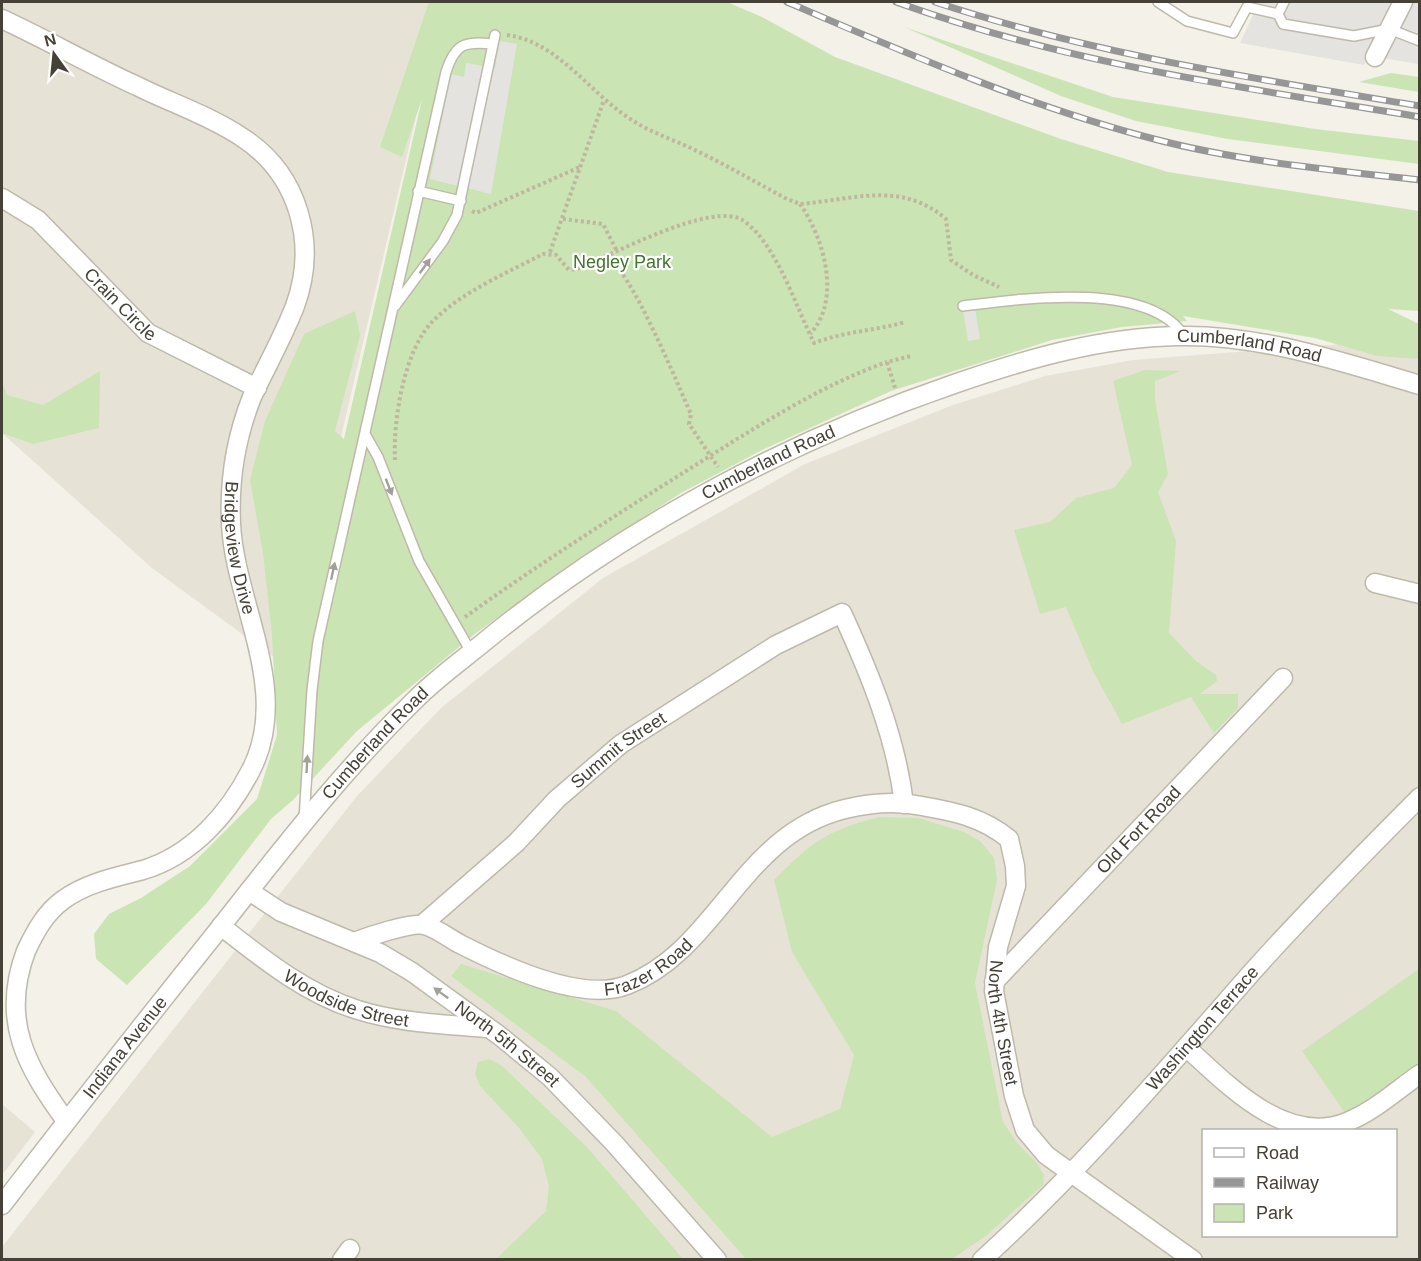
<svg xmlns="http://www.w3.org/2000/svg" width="1421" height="1261" font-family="Helvetica,sans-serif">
<rect width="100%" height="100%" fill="#f3f1e8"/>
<path fill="#e6e3d6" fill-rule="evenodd" d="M2,2H443L287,667L152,568L2,433Z
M1419,338V1259L2,1260V1247L357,796L441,708L603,578L805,464L953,405L1045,376L1133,360ZM1204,1130H1396V1236H1204Z
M2,1104L35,1132L2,1175Z"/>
<path fill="#cae4b4" d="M429,2H727L762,17L835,57L1061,139L1168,172L1419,211V311L1388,309L1419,324V359L1378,356L1315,338L1183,316L1187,321L1122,327L1052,340L891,391L760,451L681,493L590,552L476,633L357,731L293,800L271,819L206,904L127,985L96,959L94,934L109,914L141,898L190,866L257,799L277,735L272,635L263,553L250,480L265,421L304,334L355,311L360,335L335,431L344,439L422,99L402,157L380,147Z
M904,27L1113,97L1315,129L1419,141V164L1228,139L1136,121L1061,96Z
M1391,73L1419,77V92L1359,82Z
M1145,370L1181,371L1155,381V400L1168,474L1158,492L1176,541L1169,633L1196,661L1216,675L1217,681L1200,694H1238V708L1214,733L1191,697L1122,724L1093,671L1066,607L1040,614L1014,530L1050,522L1076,498L1114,488L1132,465L1113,381Z
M100,371L99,428L33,444L2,433V382L7,395L43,405Z
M879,817L918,818L964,832L980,841L994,858L997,880L975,983L1003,1122L1017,1143L1037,1163L1044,1175L1043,1185L987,1235L952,1259H746L586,1077L451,976L461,964L616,1011L772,1137L840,1109L854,1055L792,952L774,880C812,842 825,831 879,817Z
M1419,969V1066L1347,1116L1302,1051Z
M489,1059L502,1066L587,1147L683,1259H496L546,1211L549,1186L542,1159L519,1128L480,1086L475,1074L478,1062Z"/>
<path fill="#e4e3e0" d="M1259,2H1419V64L1369,56L1364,65L1240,43Z
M499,41L517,44L491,194L430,179L451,74L464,77L466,63L495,68Z
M975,308L980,339L968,341L963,310Z"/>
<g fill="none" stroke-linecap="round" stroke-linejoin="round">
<g stroke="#beb9ab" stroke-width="12">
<path id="service" d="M1158,2L1187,21L1233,33L1247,7L1278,14L1283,24L1354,36L1389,29L1420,41
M1278,14L1284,2
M418,191L461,201
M395,306L443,241L457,215L495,35
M963,306C1019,299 1148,280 1184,336
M365,434L378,457L419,561L471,652
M304,820L312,690L318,641L446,72C455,44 464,41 492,44"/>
</g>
<g stroke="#beb9ab" stroke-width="21">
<g id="minor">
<path id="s1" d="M2,19C47,40 91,65 137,86C171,103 208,115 240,136C299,173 318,243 295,306C283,337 266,367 252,397C236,437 229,481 231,524C235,604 292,691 251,770C229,813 193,855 143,870C116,877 86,883 63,900C45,913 35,932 26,951C0,1020 26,1066 66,1121"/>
<path d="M1375,57L1403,2"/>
<path id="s2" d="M2,198L38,220L148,333L257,388"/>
<path d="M1375,583L1420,594"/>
<path id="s3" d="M249,891L281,912L380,953L412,972L500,1036L550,1077L614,1143L717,1260"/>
<path id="s4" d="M423,924L516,843L557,799L621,744L776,645L842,613C870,674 896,737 904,804"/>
<path id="s5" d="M221,926C263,959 306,994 358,1010C399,1023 444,1024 486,1028"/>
<path id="s6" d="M354,942C367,937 411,922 424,925C436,928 449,938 460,944C501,965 582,1003 627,985C718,950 741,834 845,809C870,803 897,801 922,806C955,812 982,817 1009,839L1015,866L1016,886L998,947L994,991L1014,1096L1025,1130L1046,1155L1193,1260"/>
<path id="s7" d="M994,982L1283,678"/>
<path d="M1186,1047C1228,1085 1286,1147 1347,1122C1373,1112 1397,1090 1420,1074"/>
<path id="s8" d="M2,1205C72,1114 143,1024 215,934C279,853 342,771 416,699C437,678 461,661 484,642C622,529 785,442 954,384C1026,359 1102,337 1178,336C1260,334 1342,362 1420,385"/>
<path d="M342,1260L350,1249"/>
<path id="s9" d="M982,1260C1080,1171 1166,1070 1253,971C1307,911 1363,854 1420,797"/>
</g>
</g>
<path stroke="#bfb69d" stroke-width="4" stroke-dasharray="3 3" stroke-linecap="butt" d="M507,35C560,42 591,96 635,122C654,134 677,141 697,151C728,166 757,183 787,199L800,204C852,200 901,180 946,219L951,260L973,275L999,287
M800,204C824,238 842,300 810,334
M472,211L476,213L580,167
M563,219L603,224L617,251
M550,252L604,100
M606,259C627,260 680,390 691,414L689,424L718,467
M895,388L887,362L911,356
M395,460C393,420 404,350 433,321C463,291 507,273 543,254L556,255L569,270L577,269C610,256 714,199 744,221C777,245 796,307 814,343C846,331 874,331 905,322
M465,617C539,564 616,515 694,466C753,429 821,385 887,362"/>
<use href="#service" stroke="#fff" stroke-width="9"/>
<use href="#minor" stroke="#fff" stroke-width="18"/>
<g stroke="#969696" stroke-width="7">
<path id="rail" d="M787,2C908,54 1030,107 1158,140C1243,162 1333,170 1420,180
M896,2C1068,64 1240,87 1420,117
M935,2C1092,54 1257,79 1420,106"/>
</g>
<use href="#rail" stroke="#fff" stroke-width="4.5" stroke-dasharray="14" stroke-linecap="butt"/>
</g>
<defs><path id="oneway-solid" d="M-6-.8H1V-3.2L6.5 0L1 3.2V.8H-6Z" transform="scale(1.5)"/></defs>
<g fill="#a2a09b">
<use href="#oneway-solid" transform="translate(425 266) rotate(-54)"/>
<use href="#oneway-solid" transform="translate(389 487) rotate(69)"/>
<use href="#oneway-solid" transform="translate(333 571) rotate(-78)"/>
<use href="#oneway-solid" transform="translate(307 764) rotate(-87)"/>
<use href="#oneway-solid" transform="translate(441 993) rotate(-144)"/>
</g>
<g text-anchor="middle" stroke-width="4.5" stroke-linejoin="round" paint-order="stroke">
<g font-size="18" fill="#42742e" stroke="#fff">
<text x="622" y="268">Negley Park</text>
</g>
<g font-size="18" fill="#464137" stroke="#fff">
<text dy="6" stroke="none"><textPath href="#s2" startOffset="160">Crain Circle</textPath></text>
<text dy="6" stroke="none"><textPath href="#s8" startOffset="1584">Cumberland Road</textPath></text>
<text dy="6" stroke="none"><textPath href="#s8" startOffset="1080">Cumberland Road</textPath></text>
<text dy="6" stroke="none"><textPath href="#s1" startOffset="714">Bridgeview Drive</textPath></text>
<text dy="6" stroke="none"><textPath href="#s8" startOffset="594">Cumberland Road</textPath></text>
<text dy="6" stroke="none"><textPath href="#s4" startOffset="262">Summit Street</textPath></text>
<text dy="6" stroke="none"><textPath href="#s7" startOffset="210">Old Fort Road</textPath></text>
<text dy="6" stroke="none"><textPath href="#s6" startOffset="316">Frazer Road</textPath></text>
<text dy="6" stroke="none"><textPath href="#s5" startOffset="147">Woodside Street</textPath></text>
<text dy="6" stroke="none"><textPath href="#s6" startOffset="934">North 4th Street</textPath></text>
<text dy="6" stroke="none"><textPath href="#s9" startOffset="320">Washington Terrace</textPath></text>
<text dy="6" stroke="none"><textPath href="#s3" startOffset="302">North 5th Street</textPath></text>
<text dy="6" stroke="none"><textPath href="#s8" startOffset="200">Indiana Avenue</textPath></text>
</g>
</g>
<rect width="1421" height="1261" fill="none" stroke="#464137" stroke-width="6"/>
<rect x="1202" y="1129" width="195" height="108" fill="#ffffff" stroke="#b5b3af" stroke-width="1.5"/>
<rect x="1214" y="1148" width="30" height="9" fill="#ffffff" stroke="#b5b3af" stroke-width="1.5"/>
<text x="1256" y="1159" font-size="18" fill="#464137">Road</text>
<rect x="1214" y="1178" width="30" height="9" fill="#969696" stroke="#b5b3af" stroke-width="1.5"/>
<text x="1256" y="1189" font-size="18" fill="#464137">Railway</text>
<rect x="1214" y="1204" width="30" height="18" fill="#cae4b4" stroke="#b5b3af" stroke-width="1.5"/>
<text x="1256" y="1219" font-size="18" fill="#464137">Park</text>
<g transform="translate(54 54) rotate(345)" stroke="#ffffff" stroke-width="4.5" paint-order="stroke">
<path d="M0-4.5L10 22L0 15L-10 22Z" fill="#464137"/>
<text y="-9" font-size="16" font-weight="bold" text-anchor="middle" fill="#464137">N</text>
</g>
</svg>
